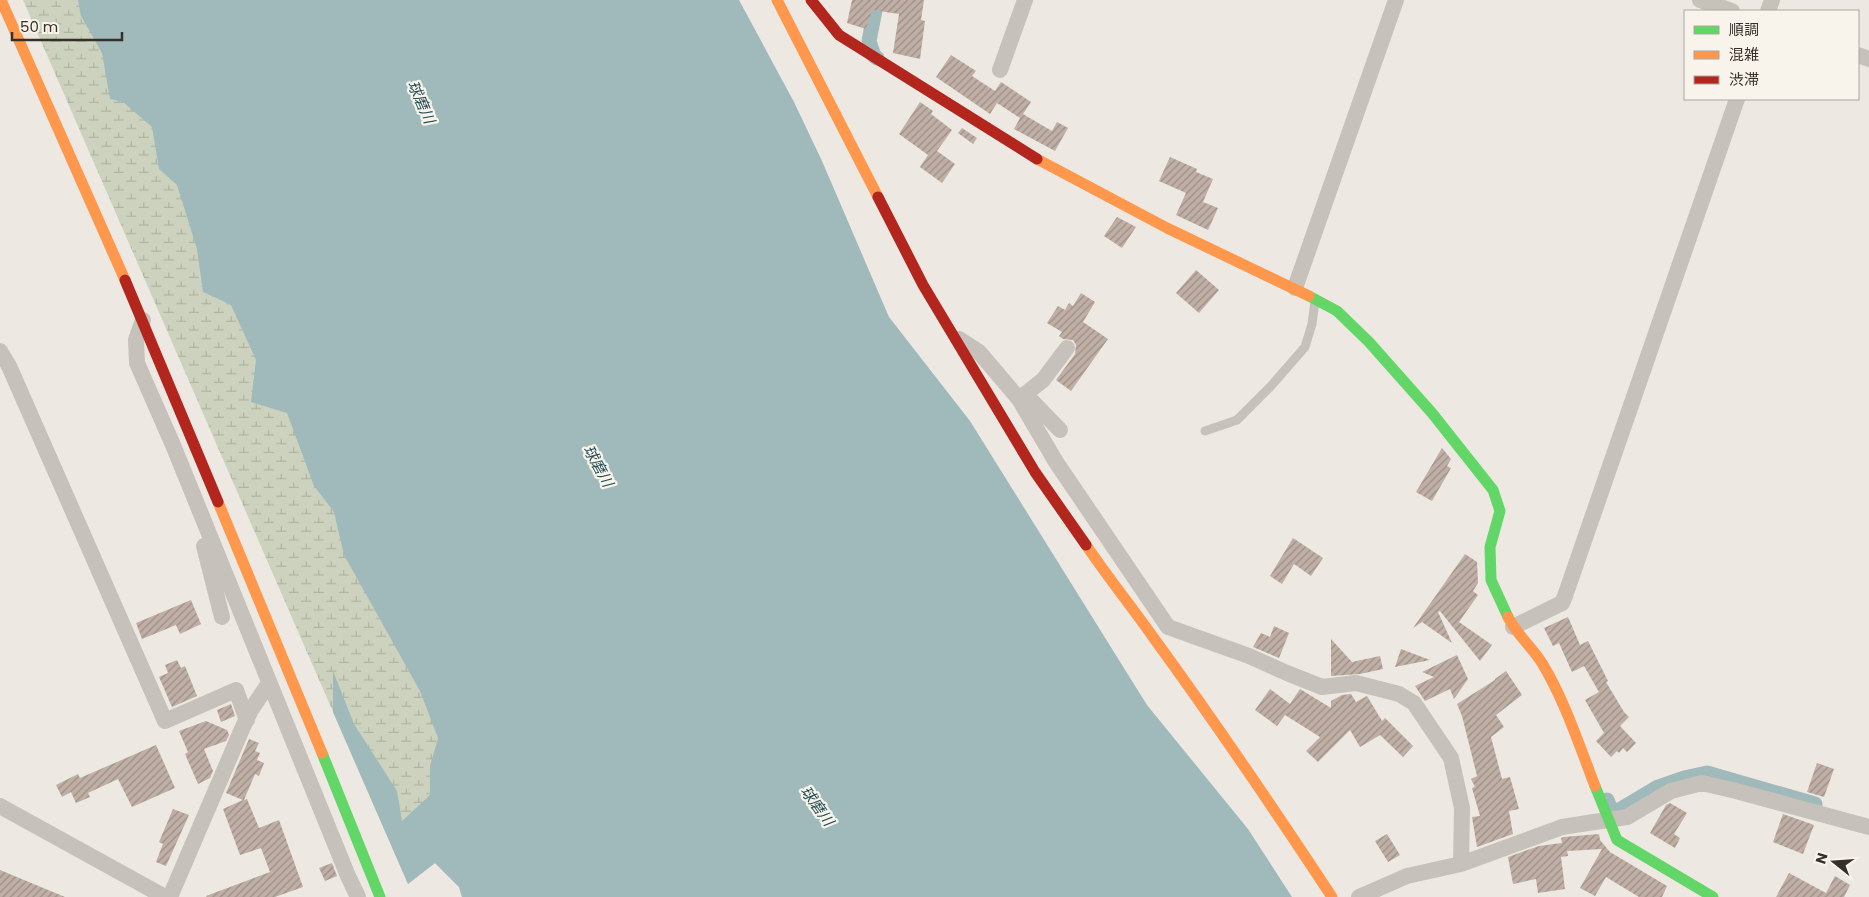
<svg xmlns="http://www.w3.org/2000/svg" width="1869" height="897" font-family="Poppins,'Noto Sans JP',sans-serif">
<defs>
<pattern id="wetland-marsh" width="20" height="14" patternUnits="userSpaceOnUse" patternTransform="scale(1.25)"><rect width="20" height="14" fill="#ccd2bd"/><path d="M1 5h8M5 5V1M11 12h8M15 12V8" fill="none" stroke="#b0b5a3"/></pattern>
<pattern id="building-hatch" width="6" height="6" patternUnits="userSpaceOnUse" patternTransform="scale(1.25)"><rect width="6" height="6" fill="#bfafa5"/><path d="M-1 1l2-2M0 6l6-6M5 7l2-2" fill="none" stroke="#9c8f87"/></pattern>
</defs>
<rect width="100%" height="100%" fill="#ede9e2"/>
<path fill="url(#wetland-marsh)" d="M23,0H148L513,729L462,897L459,887L435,863L408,884Z"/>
<path fill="#a0babc" d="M78,0H739L794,102L822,161L889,317L970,421L1147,705L1248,829L1292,897H462L459,887L435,863L408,884L333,712V671L354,724L397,791L402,821L430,795V766L438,738L420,691L344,555L334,512L314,486L287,413L251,402L256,360L231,305L203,292L197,249L177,185L159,169L152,127L123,102L110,99L102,53L81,16Z"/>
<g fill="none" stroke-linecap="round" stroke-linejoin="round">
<path stroke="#a0babc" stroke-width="15" d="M877,0L869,41L874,56L877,58
M1607,800L1612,812H1616L1658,787L1684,778L1707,773L1815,804"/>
</g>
<path fill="url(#building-hatch)" d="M852,0H924L921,20L925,21L920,59L893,53L899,14L872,10L866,29L847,23Z
M951,55L976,71L972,76L995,91L1001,82L1031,102L1023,114L1052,131L1057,122L1068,128L1055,151L1014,129L1020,118L997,103L990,114L936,77Z
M920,102L933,111L931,114L952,130L937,151L955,164L942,183L920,167L928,155L899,134Z
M962,128L977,138L973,144L958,133Z
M1170,157L1197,169L1196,172L1213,179L1203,202L1218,208L1208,230L1176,215L1186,193L1159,181Z
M1117,217L1136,227L1122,248L1104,236Z
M1196,270L1219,290L1199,313L1176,293Z
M1081,293L1095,302L1083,322L1108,339L1071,391L1056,380L1075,354L1076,345L1073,340L1063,339L1059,336L1062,332L1047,323L1058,306L1065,310L1069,303L1073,306Z
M1442,448L1451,459L1447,466L1451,468L1432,501L1416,492Z
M1293,538L1323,558L1311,576L1294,564L1282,584L1270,576Z
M1465,554L1477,562L1478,583L1473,591L1478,595L1459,622L1492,645L1480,661L1440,611L1438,612L1452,643L1422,622L1413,628Z
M191,600L201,624L180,634L176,625L142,639L136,623Z
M1568,617L1580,645L1588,641L1608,681L1606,682L1624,712L1629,717L1620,726L1636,743L1627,752L1623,748L1619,753L1617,751L1611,757L1596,741L1604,733L1585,700L1599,692L1584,666L1572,672L1559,643L1553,646L1544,628Z
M1274,626L1289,633L1279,658L1253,647L1261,633L1270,637Z
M1331,639L1352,662L1380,656L1383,669L1360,674L1331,676Z
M1401,649L1430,660L1395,667Z
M1457,655L1468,679L1454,699L1450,689L1425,701L1415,686L1434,677L1422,672Z
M177,660L181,668L185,666L197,696L172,707L159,677L168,673L165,665Z
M1506,671L1522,695L1496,715L1504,727L1491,737L1502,779L1510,777L1519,809L1509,811L1513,834L1477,847L1472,817L1480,816L1472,788L1475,787L1471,779L1477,776L1462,716L1457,704L1495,680V679Z
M1270,689L1290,704L1300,689L1331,708V701L1342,695L1351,694L1356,702L1367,696L1382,721L1385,718L1413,746L1403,757L1380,735L1360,747L1350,730L1318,762L1306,751L1320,737L1285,715L1277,726L1255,710Z
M231,704L235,716L221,722L217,710Z
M206,721L227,730L229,735L226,741L204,749L213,771L210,778L198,784L185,754L188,752L179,731Z
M249,739L259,743L255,751L260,753L257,760L264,763L259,776L255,774L244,800L247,799L259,828L279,820L303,887L275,897H207L206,896L270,872L261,848L240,855L223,809L243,800L226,793Z
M156,745L175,788L132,807L118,779L88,793L90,797L76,803L71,792L62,797L56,785L78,774L80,778Z
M1817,763L1834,769L1824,797L1807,792Z
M1670,803L1687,813L1674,834L1680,838L1675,848L1650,833L1666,805Z
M173,809L189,815L166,866L156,862L163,844L159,842Z
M1783,814L1814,825L1803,854L1773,842Z
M1387,834L1400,855L1388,862L1375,841Z
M1599,834L1600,840L1610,852L1667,886L1662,897H1639L1606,877L1595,896L1580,888L1602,849L1567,851L1568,856L1561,857L1565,889L1538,893L1536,879L1513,884L1508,857L1539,846L1562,843L1561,838L1564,837Z
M332,863L337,876L325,881L319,868Z
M0,870L65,897H0Z
M1789,873L1826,893L1835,876L1850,885L1844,897H1776Z"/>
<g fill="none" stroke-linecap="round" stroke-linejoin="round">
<path stroke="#c6c1bb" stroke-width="9" d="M1205,431L1237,420L1271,386L1305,347L1312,324L1315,301"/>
<path stroke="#c6c1bb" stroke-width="16" d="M1700,0L1732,11
M1768,11L1772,0
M1858,55L1869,59
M1000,70L1025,0
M1295,288L1396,0
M143,320L136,340L137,363L173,445L348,876L358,897
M959,339L979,352L1019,399L1056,462L1168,627L1249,656L1287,673L1322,687L1356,683L1399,694L1414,703L1451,758L1462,808L1461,864
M0,351L9,366L165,721L236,690L247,720
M1025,394L1060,430
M1019,399L1043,380L1067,348
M204,546L222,617
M1513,627L1562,603L1565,596L1737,99
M0,806L165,897
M170,897L242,729L251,710L269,683
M1359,897L1407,876L1461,864L1562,827L1627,817L1671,791L1702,783L1736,791L1869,827"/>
<path stroke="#63d668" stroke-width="11" d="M1309,296L1337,311L1369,342L1432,413L1493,490L1500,511L1490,547L1491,580L1508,617
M322,753L380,897
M1595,786L1617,840L1713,897"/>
<path stroke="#ff974d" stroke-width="11" d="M1,0L125,280
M777,0L878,197
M1037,159L1167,228L1309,296
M218,502L322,753
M1086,545C1107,576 1131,606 1153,637C1215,722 1274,809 1332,897
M1508,617C1517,635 1532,647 1542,663C1565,701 1579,745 1595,786"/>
<path stroke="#b3261e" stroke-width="11" d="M811,0L839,35L1037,159
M878,197L923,285L1035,472L1086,545
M125,280L218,502"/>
</g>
<g text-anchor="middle" stroke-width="4.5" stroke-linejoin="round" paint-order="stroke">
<g font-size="15" font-style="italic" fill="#224d55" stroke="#f9f4eb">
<text transform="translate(421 102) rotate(66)" y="5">球磨川</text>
<text transform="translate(598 466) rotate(61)" y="5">球磨川</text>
<text transform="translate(817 806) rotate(54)" y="5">球磨川</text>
</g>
</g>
<rect x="1684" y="10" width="175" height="90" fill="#f9f4eb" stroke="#aba59e"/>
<rect x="1694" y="26" width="25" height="8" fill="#63d668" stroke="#aba59e"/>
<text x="1729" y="35" font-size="15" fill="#372f2a">順調</text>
<rect x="1694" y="51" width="25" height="8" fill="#ff974d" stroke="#aba59e"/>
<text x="1729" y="60" font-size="15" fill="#372f2a">混雑</text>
<rect x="1694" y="76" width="25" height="8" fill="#b3261e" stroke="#aba59e"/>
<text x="1729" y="85" font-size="15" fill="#372f2a">渋滞</text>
<g transform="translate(1834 862) rotate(287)" stroke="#f9f4eb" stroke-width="4" paint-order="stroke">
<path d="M0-4L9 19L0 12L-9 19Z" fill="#372f2a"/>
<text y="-8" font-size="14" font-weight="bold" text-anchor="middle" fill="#372f2a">N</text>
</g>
<path d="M12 32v8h110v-8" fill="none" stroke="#372f2a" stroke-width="2.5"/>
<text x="20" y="32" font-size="15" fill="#372f2a" stroke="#f9f4eb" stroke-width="4" paint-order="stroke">50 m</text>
</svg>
